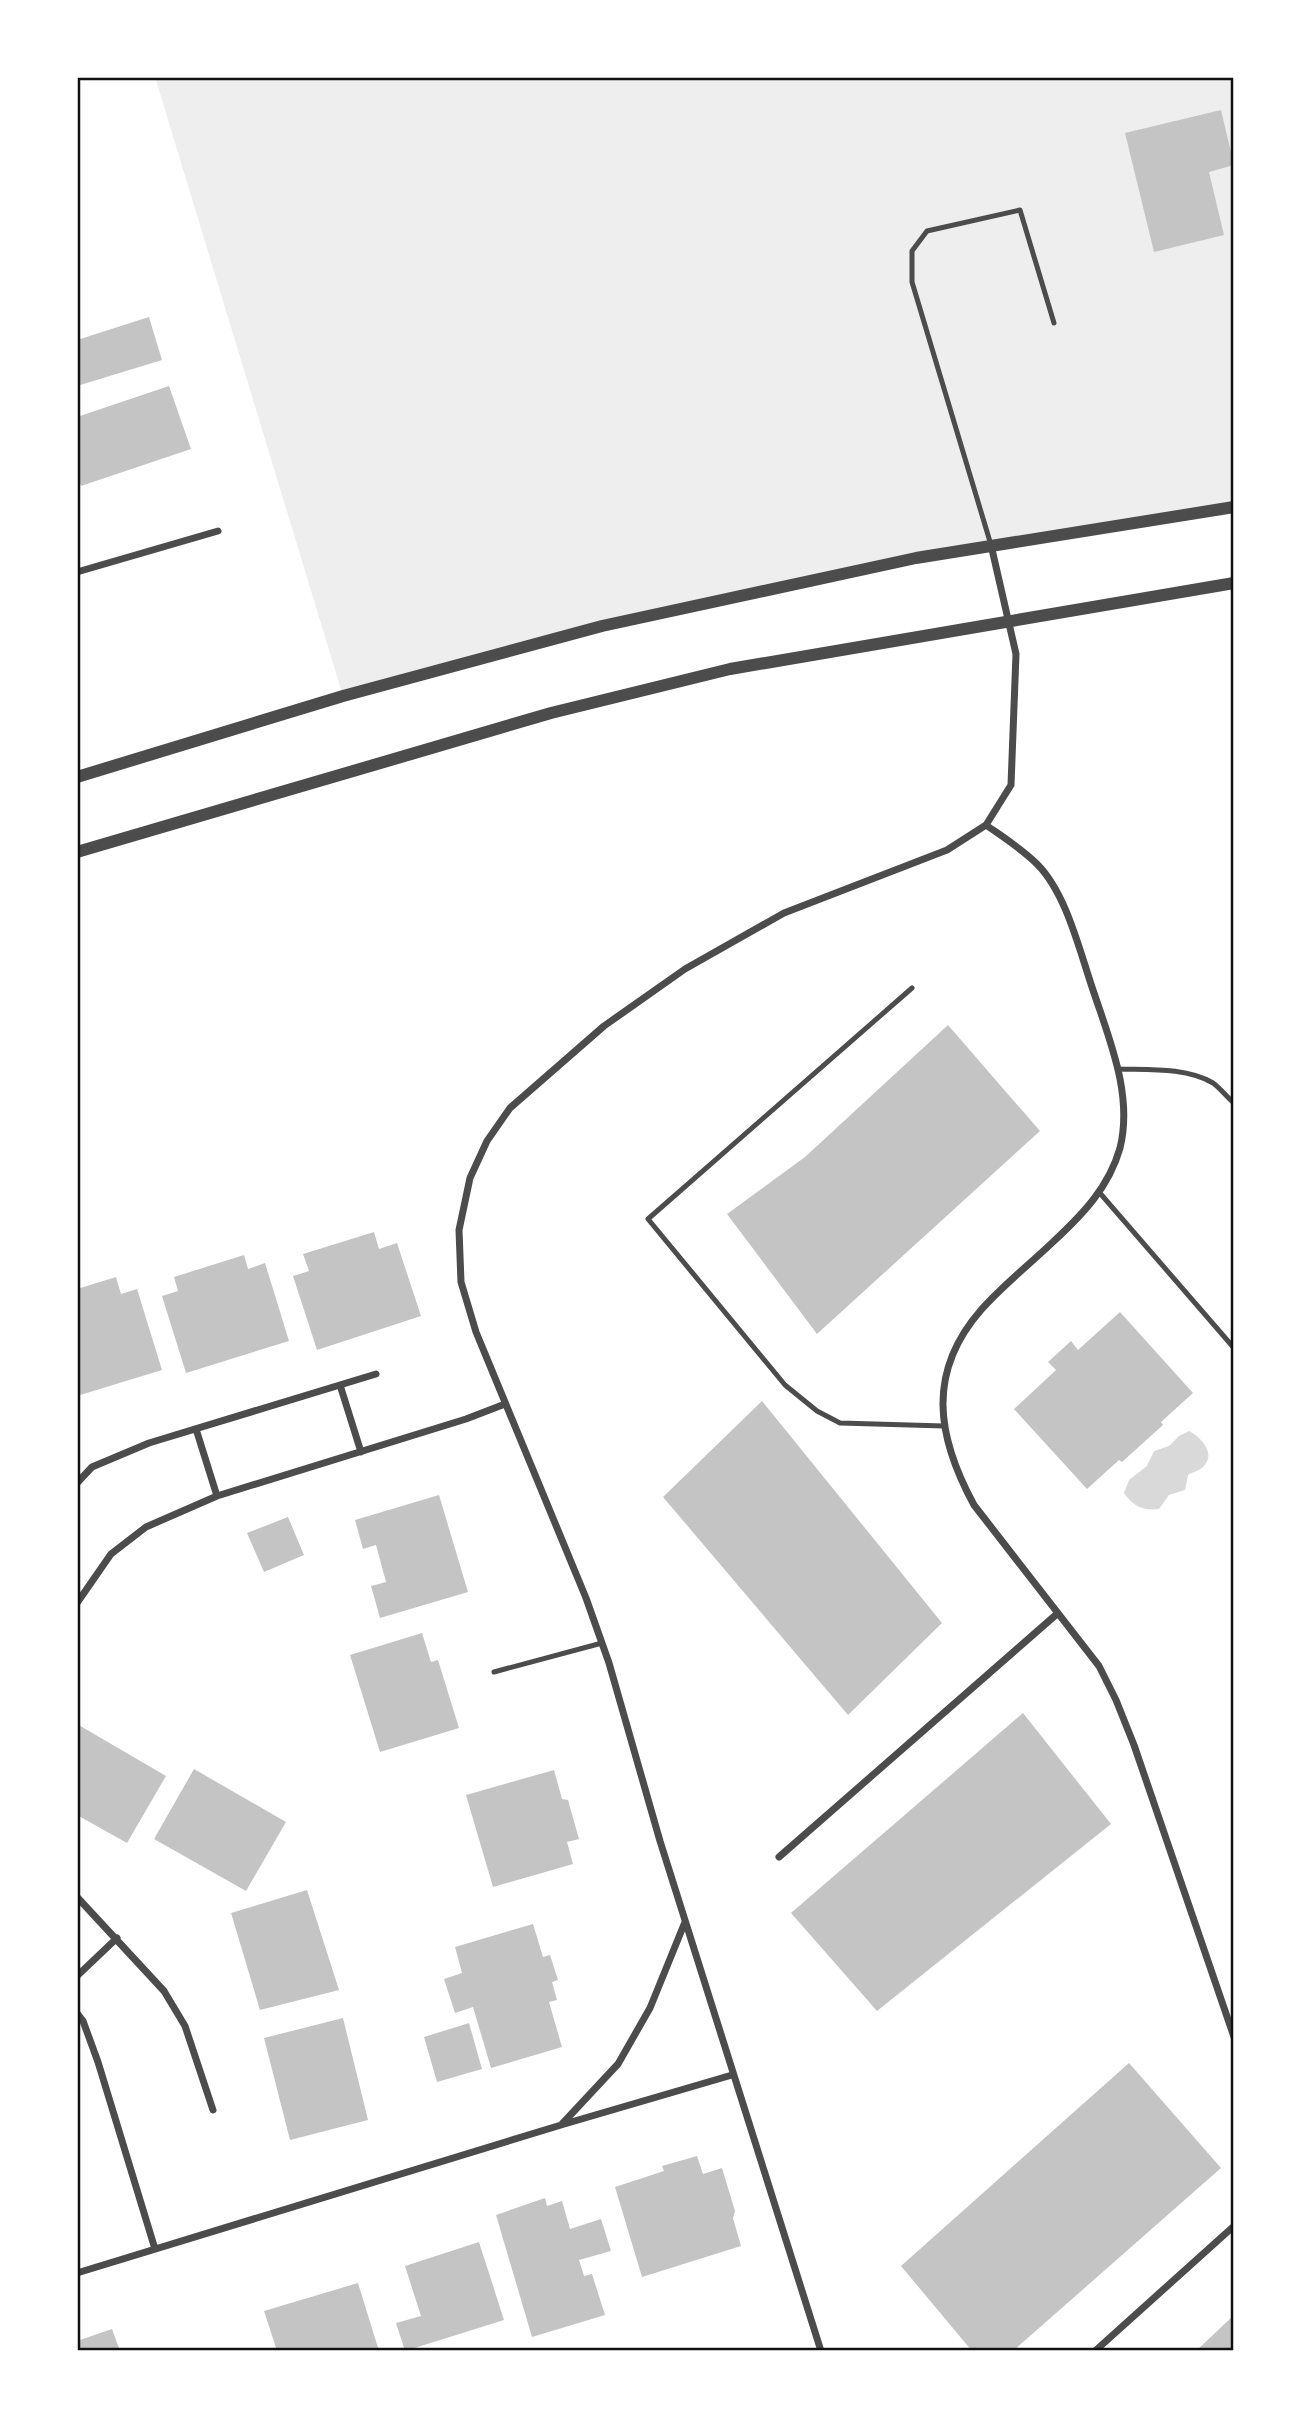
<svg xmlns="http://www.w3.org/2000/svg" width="1311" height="2428" font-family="'Noto Sans',sans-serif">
<rect width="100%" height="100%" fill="#fff"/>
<path fill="#eee" d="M155,77H1234V507L1038,538L602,626L343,696Z"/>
<path fill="#d9d9d9" d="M1189,1431C1201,1437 1217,1454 1203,1467C1199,1471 1192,1472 1188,1475L1185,1490L1169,1495L1159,1509C1143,1511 1133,1506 1124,1493L1129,1480L1147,1466L1154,1451L1169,1446L1179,1436Z"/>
<path fill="#c4c4c4" d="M1221,110L1234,165L1209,172L1224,235L1154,252L1125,133Z
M149,317L162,360L77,386V340Z
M169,386L191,449L81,486L77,474V417Z
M948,1025L1040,1131L817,1334L727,1214L805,1157Z
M374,1232L379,1249L397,1243L421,1316L317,1350L293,1276L309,1271L303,1254Z
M244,1255L248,1269L265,1263L289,1341L186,1373L162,1296L178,1291L174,1277Z
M116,1277L121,1294L137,1289L162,1370L77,1396V1289Z
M1120,1312L1193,1393L1161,1422L1163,1425L1122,1462L1119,1460L1087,1489L1014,1409L1056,1370L1048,1362L1071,1341L1078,1350Z
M762,1401L942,1623L848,1715L663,1497Z
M439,1495L468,1592L380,1618L371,1586L386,1582L376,1545L363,1549L355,1520Z
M288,1517L304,1555L264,1572L247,1533Z
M422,1633L431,1662L438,1660L459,1728L380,1752L350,1655Z
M1023,1713L1111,1824L877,2011L791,1913Z
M77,1724L166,1776L127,1843L77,1815Z
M194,1769L286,1822L246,1891L154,1839Z
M554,1770L562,1799L568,1800L579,1839L567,1842L573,1864L493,1887L466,1795Z
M307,1890L339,1990L260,2010L231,1913Z
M533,1924L543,1957L550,1955L558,1980L552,1982L557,2000L549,2002L562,2047L491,2068L473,2007L455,2013L444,1979L462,1973L455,1947Z
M343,2018L368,2120L290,2140L264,2038Z
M469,2023L482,2069L437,2082L424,2037Z
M1129,2063L1221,2168L1013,2351H972L901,2266Z
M697,2156L703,2174L722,2168L735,2211L733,2218L741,2246L642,2277L615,2187L664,2171L662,2166Z
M545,2198L547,2206L562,2201L570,2229L601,2219L611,2251L579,2260L584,2276L592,2274L605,2315L532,2337L496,2215Z
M479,2242L504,2320L405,2351L396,2323L421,2316L405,2266Z
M358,2283L379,2351H277L264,2311Z
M1234,2315V2351H1196Z
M112,2329L120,2351H77V2341Z"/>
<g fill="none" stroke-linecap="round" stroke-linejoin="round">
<path stroke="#4c4c4c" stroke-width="5" d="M991,545L912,282V251L927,231L1020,210L1054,323
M912,988L648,1219L785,1385L817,1411L840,1423L944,1426
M1118,1069C1147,1070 1186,1067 1213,1083C1220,1088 1227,1097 1234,1103
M1099,1192L1234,1348
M494,1672L602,1643"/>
<path stroke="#4c4c4c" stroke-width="7" d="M77,572L218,531
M986,825C1003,837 1022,849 1037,864C1067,894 1080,953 1094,993C1110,1041 1133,1096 1120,1148C1109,1187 1083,1214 1054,1241C1030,1264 1003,1285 981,1310C926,1373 937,1437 974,1505L1099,1666L1116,1700L1134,1745L1234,2037
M340,1385L361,1452
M196,1429L217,1496
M77,1483L92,1467L149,1443L376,1374
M77,1603L111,1554L146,1527L217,1496L466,1419L505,1404
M779,1857L1058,1613
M77,1897L164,1991L185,2026L213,2110
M77,1976L117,1938
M77,2013L83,2021L98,2062L155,2249
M562,2124L618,2064L650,2008L685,1922
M77,2273L561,2125L732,2075
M821,2351L660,1841L609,1663L586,1598L476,1332L461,1282L459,1230L470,1178L487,1141L510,1108L604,1026L685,969L784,913L947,850L986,825L1011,785L1016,654L991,545
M1095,2351L1234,2226"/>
<path stroke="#4c4c4c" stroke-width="12" d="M77,777L343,696L602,626L916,558L1234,507
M77,852L551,713L730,669L1234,583"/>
</g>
<rect width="1311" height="2428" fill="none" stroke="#ffffff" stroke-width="158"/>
<rect x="79" y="79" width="1153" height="2270" fill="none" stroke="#111" stroke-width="2.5"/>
</svg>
